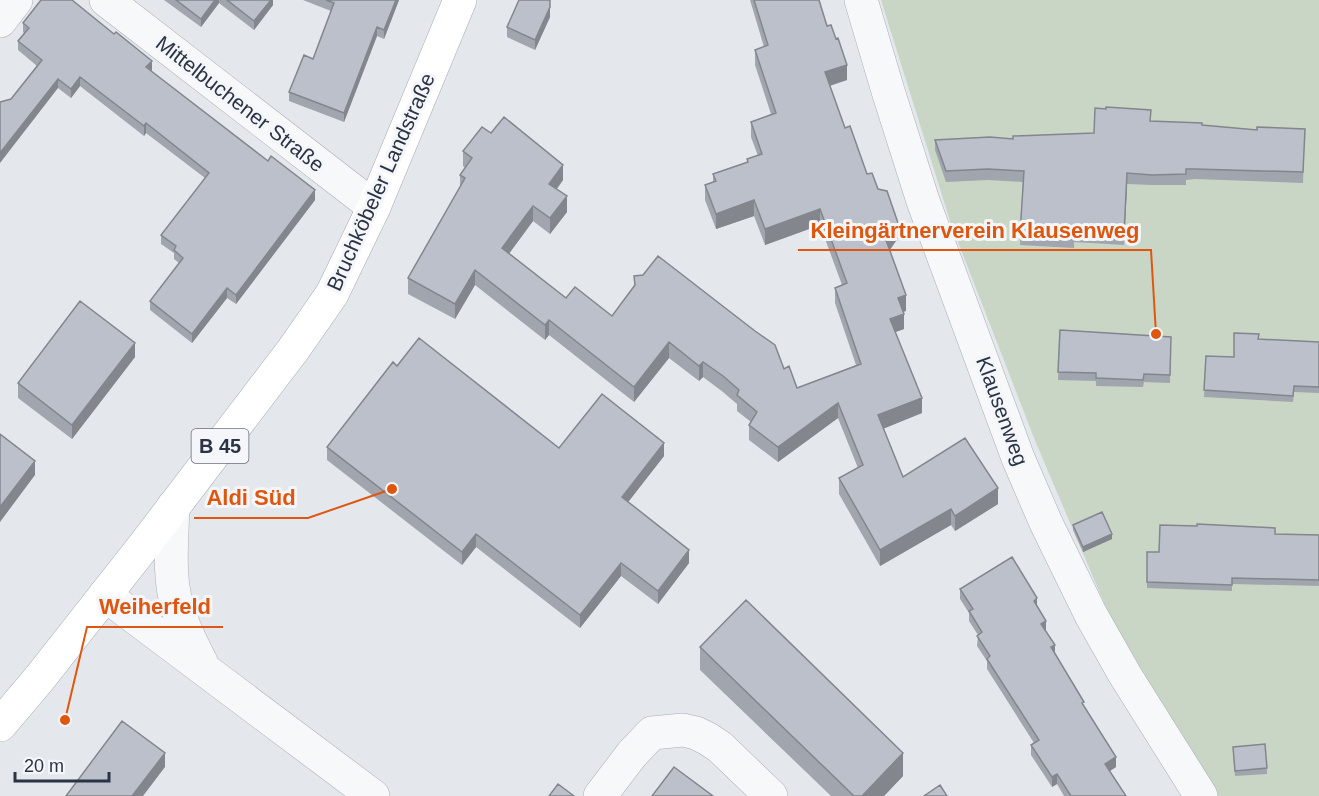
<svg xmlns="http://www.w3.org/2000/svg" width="1319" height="796" font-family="Arial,sans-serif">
<rect width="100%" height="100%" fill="#e4e7ec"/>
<path fill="#c9d6c5" d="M881,0H1319V796H1216L1199,771L1108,612L1036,443L951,224Z"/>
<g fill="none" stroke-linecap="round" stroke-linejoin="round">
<g stroke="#a9aeb7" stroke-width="34">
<path id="street" d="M106,0L374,207
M861,0L888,91L923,201L1018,458L1046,523L1091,615L1125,675L1201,796
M0,21L16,0
M173,507C172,540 168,575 177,606C182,626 192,644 201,662
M105,595L373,796
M600,796L632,754L652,733L683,730L696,733L708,739L720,747L771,796"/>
</g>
<g stroke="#a3abb8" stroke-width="34">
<path id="primary" d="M0,725L39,679L146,543L293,350L332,294L374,207L460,0"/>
</g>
<use href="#street" stroke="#f7f8fa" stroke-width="33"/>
<use href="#primary" stroke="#fff" stroke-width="33"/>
</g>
<path fill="#a1a5ae" d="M164,0H273V5L254,30L219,3L201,27Z
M303,0H399L384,39L377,36L344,122L289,101V92L313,59L331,11Z
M750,0H819L827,26L847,80L830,86L845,128L898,238L890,250L906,311L903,312L904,329L895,332L922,413L883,428L903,477L998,504L955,531L951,525L880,566L839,494V478L858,468L838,418L778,462L749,440V425L751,422L737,411V404L723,392L703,377L699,381L669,358L634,402L549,335L545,340L475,285L455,319L408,294V278L460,188V175L465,168L463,166V151L491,133L563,180L557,189L567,212L550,234L533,221L509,254L566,298L612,316L634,287V276L784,369L797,388L856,365L835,303V288L842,285L820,225L765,245L754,216L716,229L705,200V185L713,182V174L747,162V159L758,156L751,137V122L771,114L755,65V50L764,47Z
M550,17L535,50L507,37V27Z
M23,23L152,70L151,71L315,200L236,304L227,298L192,343L150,310V301L179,263L174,259V253L161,244V235L205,178L146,133L144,136L80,86L71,98L58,88L11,99L37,66L18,50V41L24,33L23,32Z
M1151,121L1257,130L1305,129L1303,183L1195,179L1186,180V185H1152L1127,184L1124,245L1074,242V248L1020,245L1023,182L988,180L946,182L935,150V140L1013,139L1094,133Z
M1060,330L1171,337L1170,383L1144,382L1143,387L1096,386V381L1058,380Z
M1258,339L1319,342V393L1294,392L1293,402L1204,397L1206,356L1234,357Z
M135,357L72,439L18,398V383Z
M397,366L559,448L664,456L628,502L689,563L658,604L621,576L580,628L476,547L462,565L327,460V447Z
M1073,525L1112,539L1083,552L1073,530Z
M1275,534L1319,535V586L1232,584V591L1147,588V552H1159Z
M960,589L1037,607L1055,654L1084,706L1116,767L1110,771L1126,796H1064L1057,784L1052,787L1031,755V745L1034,743L987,669V661L977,646L978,635L969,621V613L960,599Z
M700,647L903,776L884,796H831L700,670Z
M1233,752L1267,768V774L1235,776Z"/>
<path fill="#83868d" d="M215,0H219V3L201,27V19Z
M271,0H273V5L254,30V21Z
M396,0H399L384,39V30Z
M550,7V17L535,50V40Z
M377,27V36L344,122V113Z
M152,61V70L146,77V67Z
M847,65V80L825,87V72Z
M80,77V86L71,98V89Z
M58,79V88L0,163V153Z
M146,123V133L144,136V126Z
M563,165V180L549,199V184Z
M1127,173V184L1124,245V234Z
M315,190V200L236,304V295Z
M567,196V212L550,234V218Z
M754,200V216L716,229V214Z
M533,206V221L502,263V248Z
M820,209V225L765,245V229Z
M898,223V238L886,255V240Z
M475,270V285L455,319V304Z
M227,288V298L192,343V334Z
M906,295V311L898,313V298Z
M904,314V329L890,334V319Z
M549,320V335L545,340V325Z
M669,342V358L634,402V387Z
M135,343V357L72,439V425Z
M703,362V377L699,381V366Z
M922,398V413L878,431V415Z
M838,403V418L778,462V447Z
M664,443V456L622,510V497Z
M35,461V475L0,522V507Z
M998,488V504L955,531V516Z
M951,509V525L880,566V550Z
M476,534V547L462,565V552Z
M1112,534V539L1083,552V547Z
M689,550V563L658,604V591Z
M621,563V576L580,628V615Z
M1037,598V609L1034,601Z
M1046,621V631L1041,624Z
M1055,645V655L1051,647Z
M165,753V767L143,796H132Z
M903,753V776L884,796H862Z
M1116,757V767L1105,774V764Z
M1057,774V784L1052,787V777Z"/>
<path fill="#bbc0ca" stroke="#83868d" stroke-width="1.5" d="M41,0H72L114,34L116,32L152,61L146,67L268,161L271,156L315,190L236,295L227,288L192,334L150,301L183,258L174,250L176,246L161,235L209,173L146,123L144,126L80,77L71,89L58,79L0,153V102L11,99L42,60L18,41L29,28L23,23Z
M176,0H215L201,19Z
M227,0H271L254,21Z
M326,0H396L384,30L377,27L344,113L289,92L304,55L313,59L334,3Z
M519,0H550V7L535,40L507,27Z
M754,0H819L827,26L831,25L836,39L838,38L847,65L825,72L845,128L850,126L867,174L872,173L878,189L887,191L898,223L886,240L906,295L898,298L904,314L890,319L922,398L878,415L903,477L965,438L998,488L955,516L951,509L880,550L839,478L863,465L838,403L778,447L749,425L757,412L737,395L739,390L723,376L703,362L699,366L669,342L634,387L549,320L545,325L475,270L455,304L408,278L465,178L460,175L472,158L463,151L482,127L491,133L504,117L563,165L549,184L567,196L550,218L533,206L502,248L566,298L575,287L612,316L635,285L634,276L643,275L658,256L755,331L775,345L784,369L789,366L797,388L861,364L835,288L847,283L820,209L765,229L754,200L716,214L705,185L716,181L713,174L748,162L747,159L762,154L751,122L776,113L755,50L768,45Z
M1106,107L1151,110L1150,121L1202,123V125L1257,130V127L1305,129L1303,172L1195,169H1186V174L1152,175L1127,173L1124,234L1074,232V238L1020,234L1024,171L988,169L946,171L935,140L990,137L1013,139V136L1094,133L1095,108L1106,109Z
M80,301L135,343L72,425L18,383Z
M1060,330L1171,337L1170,375L1144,374L1143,380L1096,378V373L1058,372Z
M1234,333L1259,334L1258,339L1319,342V387L1294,386L1293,396L1204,390L1206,356L1234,357Z
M419,338L559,448L602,394L664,443L622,497L689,550L658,591L621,563L580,615L476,534L462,552L327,447L393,362L397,366Z
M0,434L35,461L0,507Z
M1102,512L1112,534L1083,547L1073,525Z
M1197,524L1275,528V534L1319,535V580L1232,578V585L1147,582V552H1159L1160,525L1197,526Z
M1012,557L1037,598L1034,601L1046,621L1041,624L1055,645L1051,647L1084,702L1082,703L1116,757L1105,764L1126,796H1071L1057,774L1052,777L1031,745L1039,740L987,659L990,656L977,636L982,632L969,611L973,609L960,589Z
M746,600L903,753L862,796H854L700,647Z
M122,721L165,753L132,796H66Z
M1265,744L1267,768L1235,771L1233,747Z
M674,767L713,796H652Z
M558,784L574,796H549Z
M940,785L947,796H924Z"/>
<g text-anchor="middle" stroke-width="6" stroke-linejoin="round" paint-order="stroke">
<rect fill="#f4f6f9" stroke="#676e7b" stroke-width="1.5" x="191.5" y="429" width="57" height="34" rx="4.5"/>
<g font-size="20" font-weight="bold" fill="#2b3445">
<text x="220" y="453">B 45</text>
</g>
<g font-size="21" fill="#2b3445" stroke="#f4f6f9">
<text transform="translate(240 104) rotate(38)" y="7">Mittelbuchener Straße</text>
<text transform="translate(381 182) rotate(-66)" y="7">Bruchköbeler Landstraße</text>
<text transform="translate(1002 411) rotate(70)" y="7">Klausenweg</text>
</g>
</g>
<path fill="none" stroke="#df570f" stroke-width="2" d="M1156 334L1151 250H798M392 489L308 518H194M65 720L87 627H223"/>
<g fill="#df570f" stroke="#f4f6f9" stroke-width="2">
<circle cx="1156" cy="334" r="6"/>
<circle cx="392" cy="489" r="6"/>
<circle cx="65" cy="720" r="6"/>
</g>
<g font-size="22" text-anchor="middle" font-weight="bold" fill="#df570f" stroke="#f4f6f9" stroke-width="6" stroke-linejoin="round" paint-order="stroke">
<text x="975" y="238">Kleingärtnerverein Klausenweg</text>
<text x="251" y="505">Aldi Süd</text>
<text x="155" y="614">Weiherfeld</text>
</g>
<path d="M15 772v9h94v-9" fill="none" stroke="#2b3445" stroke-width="3"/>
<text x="24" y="772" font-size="18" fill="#2b3445" stroke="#f4f6f9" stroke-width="4.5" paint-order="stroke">20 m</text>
</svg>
